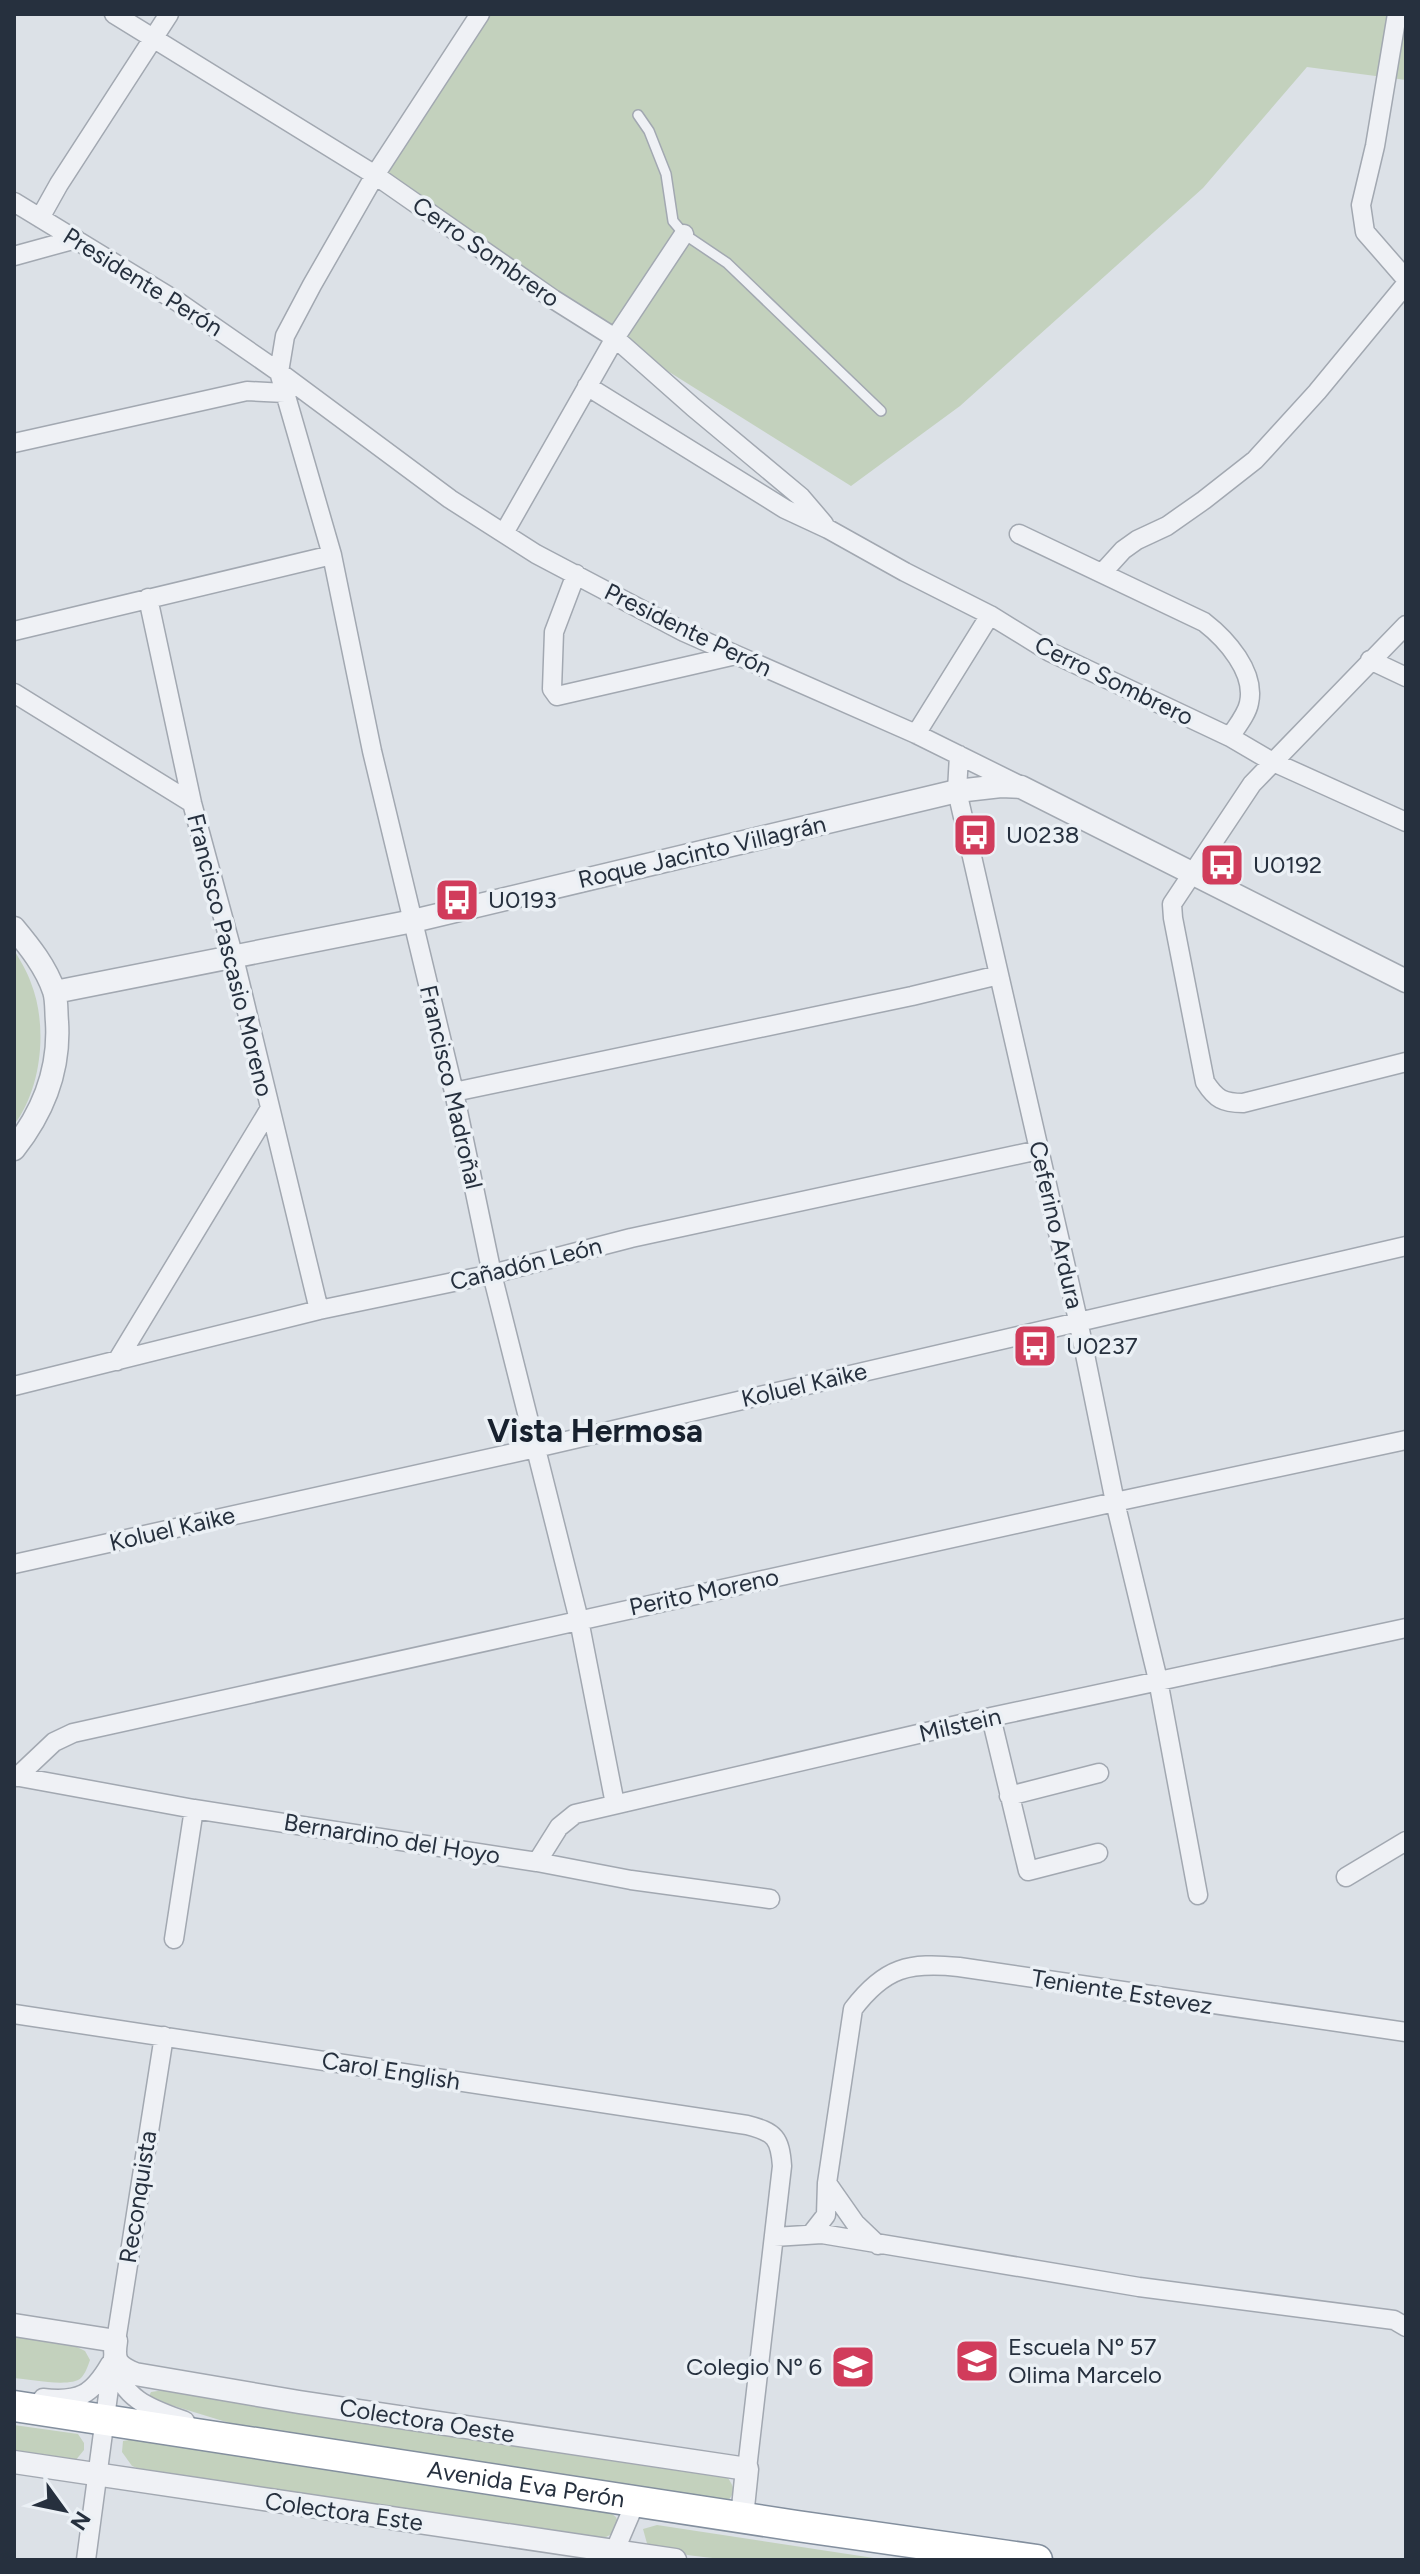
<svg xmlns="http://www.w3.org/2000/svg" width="1420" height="2574" font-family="Figtree,sans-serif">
<rect width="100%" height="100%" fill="#dce1e7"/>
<path fill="#c3d1bd" d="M480,14H1406V80L1307,67L1203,188L960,406L851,486L615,338L375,175Z
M14,950C20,960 27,971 31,983C48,1026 42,1088 14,1125Z
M14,2335L77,2347L85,2351L90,2360C88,2366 85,2374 81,2378C70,2388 29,2379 14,2378Z
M164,2390L367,2424L728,2478C735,2488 735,2493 727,2502L357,2446L236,2425L148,2398L151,2392Z
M14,2425L78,2434L84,2443V2450L75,2461L14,2451Z
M134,2439L460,2491L608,2511L616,2517L619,2525L616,2532L604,2538L144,2471L132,2466L122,2452L123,2441Z
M657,2525L887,2560C808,2560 726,2567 648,2547L643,2529Z"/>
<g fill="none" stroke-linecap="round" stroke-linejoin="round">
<g stroke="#a2a8b1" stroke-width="12">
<path id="service" d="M638,115L649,131L666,174L673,221L684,234L727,263L881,411"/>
</g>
<g stroke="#a2a8b1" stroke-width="21">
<path id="minor" d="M114,14L375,175L553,299L615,338L693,407L801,497L824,524
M480,14L375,175L312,285L285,336L279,372L332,555L372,751L454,1092L492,1274L579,1620L615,1804
M1397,14L1375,146L1361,205L1365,232L1406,279
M14,202L178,302L279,372L450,499L536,554L684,632L916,734L1019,785
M40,218L59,184L169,14
M14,256L76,239
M587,386L785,509L828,529L905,572L990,615L1050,652L1230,737L1271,761L1406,822
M14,443L247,391L285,393
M504,533L615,338L684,234
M1019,534L1204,622C1226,639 1256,672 1249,703C1247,714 1237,726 1230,737
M1103,572L1123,550L1137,540L1167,526L1204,500L1255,460L1317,392L1406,284
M576,574L554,632L552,689L557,696L736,655
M148,598L192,803L234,958L319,1310
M1406,625L1252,784L1172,904L1173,918L1205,1082C1216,1099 1223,1103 1243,1103L1406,1062
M14,631L332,555
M1370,660L1406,677
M14,693L192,803
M916,734L990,615
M959,755L957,791L1078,1320L1115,1502L1158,1680L1198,1895
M454,1092L912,996L999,975
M117,1361L269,1110
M14,1386L319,1310L492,1274L631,1238L1039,1150
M14,1564L536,1448L1406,1246
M991,1717L1028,1871L1098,1853
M14,1776L194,1809L537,1862L631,1880L770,1899
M17,1777L54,1742L73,1733L1115,1502L1406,1440
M1009,1796L1099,1773
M537,1862L559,1827L575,1814L991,1717L1406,1628
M1346,1877L1406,1841
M174,1939L194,1809
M14,2014L747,2125C775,2132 780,2138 782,2166L747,2469
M812,2233L826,2215L827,2183
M774,2237L822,2234L1139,2287L1394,2320L1406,2327
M878,2245L855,2223L827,2183L853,2009C885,1967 909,1962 959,1967L1406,2032
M116,2341L164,2036
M114,2362C122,2400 152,2409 185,2421
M43,2398C79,2402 92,2395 110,2364
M86,2560L113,2358
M613,2560L615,2550L636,2501"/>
</g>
<g stroke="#a2a8b1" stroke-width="25">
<path id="tertiary" d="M14,928C29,946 46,967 54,991C57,1000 56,1012 57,1022C60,1070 44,1111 14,1149
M55,992L413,921L957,791L1001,786L1021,787L1406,981
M14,2325L116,2341C113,2361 116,2366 135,2374L299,2402L747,2469L742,2517
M14,2462L675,2560"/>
</g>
<g stroke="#838f9e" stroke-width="33">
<g id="trunk">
<path id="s1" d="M14,2406L797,2526L1037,2560"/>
</g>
</g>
<use href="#service" stroke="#eff1f5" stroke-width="9"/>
<use href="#minor" stroke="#eff1f5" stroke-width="18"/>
<use href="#tertiary" stroke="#eff1f5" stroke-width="22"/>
<use href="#trunk" stroke="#fff" stroke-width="30"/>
</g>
<defs>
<g id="bus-square" transform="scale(2.3)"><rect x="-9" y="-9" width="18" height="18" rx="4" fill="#d13c5b" stroke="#ebf0f5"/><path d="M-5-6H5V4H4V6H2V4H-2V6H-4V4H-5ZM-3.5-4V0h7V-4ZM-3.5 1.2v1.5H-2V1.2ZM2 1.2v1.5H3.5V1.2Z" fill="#fff"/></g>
<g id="school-square" transform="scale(2.3)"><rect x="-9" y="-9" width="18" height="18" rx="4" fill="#d13c5b" stroke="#ebf0f5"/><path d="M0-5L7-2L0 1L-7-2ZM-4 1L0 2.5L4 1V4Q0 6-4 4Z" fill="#fff"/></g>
</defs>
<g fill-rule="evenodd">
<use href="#bus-square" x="975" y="835"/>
<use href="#bus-square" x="1222" y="865"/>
<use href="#bus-square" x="457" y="900"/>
<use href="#bus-square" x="1035" y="1346"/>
<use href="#school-square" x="977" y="2361"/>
<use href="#school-square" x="853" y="2367"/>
</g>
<g text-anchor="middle" stroke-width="7" stroke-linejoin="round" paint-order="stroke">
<g font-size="24" fill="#26303e" stroke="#ebf0f5">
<text transform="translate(486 252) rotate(35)" y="8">Cerro Sombrero</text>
<text transform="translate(143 282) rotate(32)" y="8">Presidente Perón</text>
<text transform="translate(688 630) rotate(26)" y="8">Presidente Perón</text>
<text transform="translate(1114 681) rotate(26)" y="8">Cerro Sombrero</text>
<text transform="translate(702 852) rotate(-13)" y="8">Roque Jacinto Villagrán</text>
<text transform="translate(230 955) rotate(76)" y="8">Francisco Pascasio Moreno</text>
<text transform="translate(451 1087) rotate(77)" y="8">Francisco Madroñal</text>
<text transform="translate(1056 1225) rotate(77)" y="8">Ceferino Ardura</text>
<text transform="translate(526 1264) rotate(-14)" y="8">Cañadón León</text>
<text transform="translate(804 1385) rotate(-13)" y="8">Koluel Kaike</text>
<text transform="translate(172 1529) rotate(-13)" y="8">Koluel Kaike</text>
<text transform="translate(704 1592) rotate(-12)" y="8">Perito Moreno</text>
<text transform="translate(960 1725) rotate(-13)" y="8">Milstein</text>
<text transform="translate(392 1839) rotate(9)" y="8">Bernardino del Hoyo</text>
<text transform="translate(1122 1992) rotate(9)" y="8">Teniente Estevez</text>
<text transform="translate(391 2071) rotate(9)" y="8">Carol English</text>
<text transform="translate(138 2197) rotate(-81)" y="8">Reconquista</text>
<text transform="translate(427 2421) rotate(9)" y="8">Colectora Oeste</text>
<text dy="8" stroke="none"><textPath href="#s1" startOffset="518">Avenida Eva Perón</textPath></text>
<text transform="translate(344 2512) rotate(8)" y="8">Colectora Este</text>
</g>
<g font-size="24" fill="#26303e" stroke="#ebf0f5" text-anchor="start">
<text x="1006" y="843">U0238</text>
<text x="1253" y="873">U0192</text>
<text x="488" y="908">U0193</text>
<text x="1066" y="1354">U0237</text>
<text x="1008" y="2355">Escuela Nº 57<tspan x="1008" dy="28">Olima Marcelo</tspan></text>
<text x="822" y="2375" text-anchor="end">Colegio Nº 6</text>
</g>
<g font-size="32" font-weight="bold" fill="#18212e" stroke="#ebf0f5">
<text x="595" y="1442">Vista Hermosa</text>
</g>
</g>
<rect width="1420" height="2574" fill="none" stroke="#26303e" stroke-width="32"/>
<g transform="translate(64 2510) rotate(123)" stroke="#ebf0f5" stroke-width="6" paint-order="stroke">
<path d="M0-6L14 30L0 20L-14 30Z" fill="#26303e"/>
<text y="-12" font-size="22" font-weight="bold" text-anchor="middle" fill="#26303e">N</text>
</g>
</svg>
